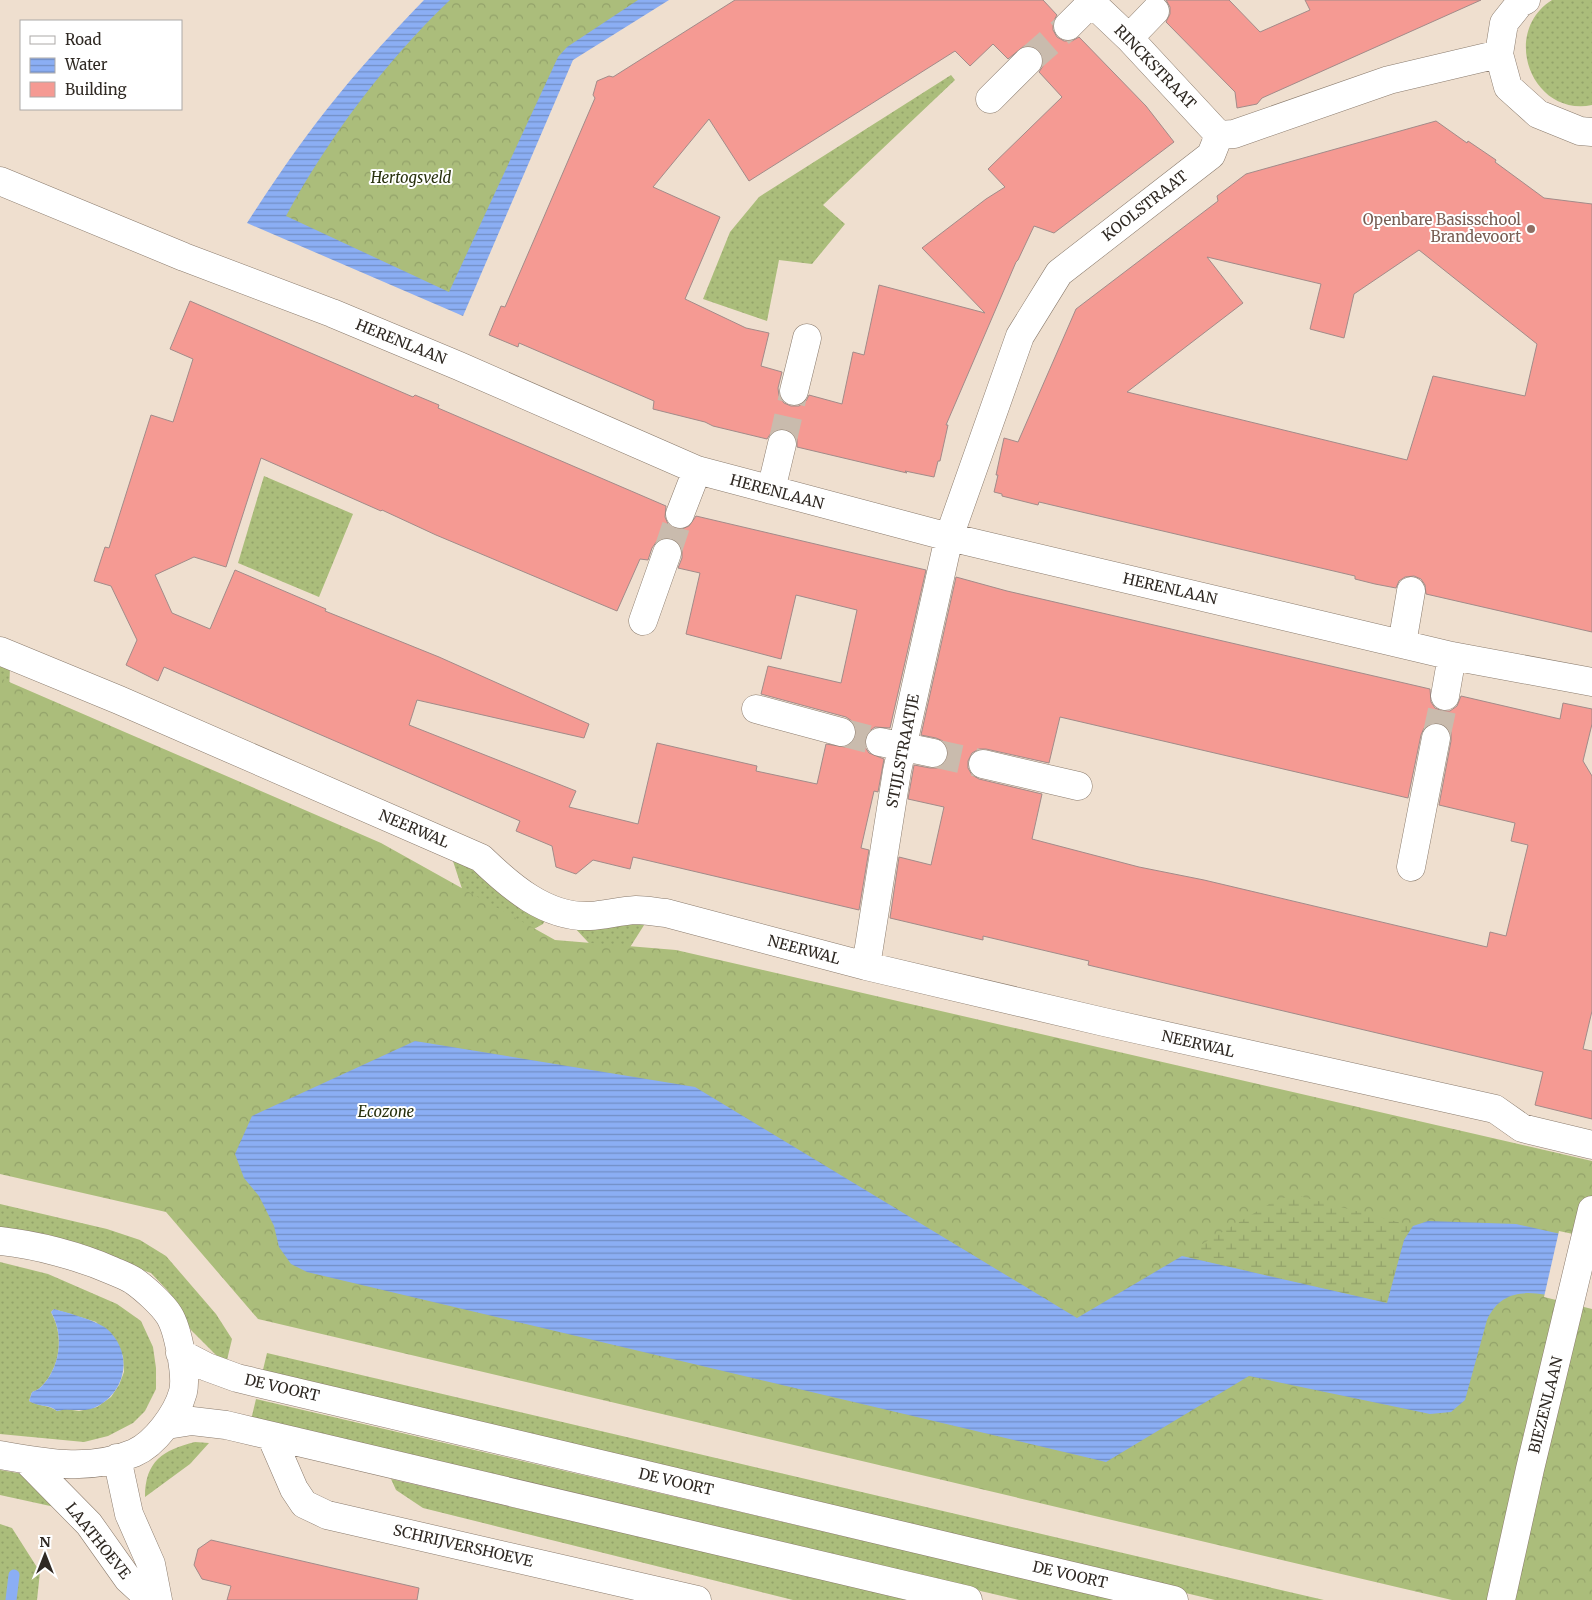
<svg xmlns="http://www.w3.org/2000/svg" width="1592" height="1600" font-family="Merriweather,serif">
<defs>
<pattern id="grass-dots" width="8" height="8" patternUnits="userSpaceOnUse" patternTransform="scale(1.25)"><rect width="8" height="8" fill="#abbd7b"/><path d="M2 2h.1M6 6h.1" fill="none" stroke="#93a26a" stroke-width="1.8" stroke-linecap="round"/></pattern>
<pattern id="forest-crowns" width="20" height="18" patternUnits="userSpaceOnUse" patternTransform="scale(1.25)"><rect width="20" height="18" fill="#abbd7b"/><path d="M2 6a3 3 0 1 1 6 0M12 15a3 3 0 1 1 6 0" fill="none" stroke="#93a26a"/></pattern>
<pattern id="wetland-marsh" width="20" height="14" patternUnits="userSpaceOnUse" patternTransform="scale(1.25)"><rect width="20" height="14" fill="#abbd7b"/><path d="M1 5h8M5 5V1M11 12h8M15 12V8" fill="none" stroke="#93a26a"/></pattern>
<pattern id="water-rules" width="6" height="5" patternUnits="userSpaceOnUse" patternTransform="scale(1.25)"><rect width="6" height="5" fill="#8baef4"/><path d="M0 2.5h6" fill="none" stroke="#728ec5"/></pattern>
</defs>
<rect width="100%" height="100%" fill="#efdfcf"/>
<path fill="url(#grass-dots)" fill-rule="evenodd" d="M1552,0H1592V105C1532,117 1500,33 1552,0Z
M951,75L955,80L823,205L845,224L812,264L779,260L767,321L703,299L730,232L759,197Z
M264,476L353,514L319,597L238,563Z
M0,663L10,667L9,695L0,776Z
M451,855L466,862L545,920L543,924L484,956Z
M646,922L615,971L573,926Z
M0,1204L107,1229L140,1240L166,1256L216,1314L232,1339L227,1360L220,1359L191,1330L168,1291L151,1273L86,1251L0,1230Z
M0,1262L48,1274L117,1304L141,1321L153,1347L156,1368V1389L145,1411L133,1423L108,1436L84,1442L0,1434ZM54,1309L96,1322L123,1356L124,1372L119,1385L111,1397L97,1407L79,1411L65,1409L57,1411C49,1405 38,1406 29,1401L32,1392C39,1390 43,1385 47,1380C61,1360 63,1334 51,1312Z
M267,1353L1324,1600H1215L262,1374Z
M256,1399L1117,1600H1019L251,1420Z
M195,1442L209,1443L190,1464L145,1497C145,1461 163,1450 195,1442Z
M0,1470L23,1474L64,1509L0,1495Z
M391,1479L912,1600H793L423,1508L396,1490Z
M0,1524L12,1528L40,1572L37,1600H0Z"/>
<path fill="url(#forest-crowns)" d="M437,0H656L569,55L458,302L266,219Z
M0,678L381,843L555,940L676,950L1592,1161V1600H1452L258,1319L166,1212L0,1174Z"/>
<path fill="url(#wetland-marsh)" d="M1295,1195L1413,1226L1404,1240L1387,1304L1182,1256L1276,1200Z"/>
<path fill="url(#water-rules)" d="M424,0H450C385,62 329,137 286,216L449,292L558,57L567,47L638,0H669L573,60L463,316L247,223C276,178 306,134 340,93C366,61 395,30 424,0Z
M415,1041L695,1087L1077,1318L1182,1256L1387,1303L1404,1240L1413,1226L1428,1221L1516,1224L1592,1241V1307C1556,1298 1507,1275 1487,1320L1465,1400L1451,1412L1430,1414L1249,1376L1106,1462L307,1272L291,1264L279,1247L274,1226L259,1196L244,1178L235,1154L252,1116Z
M54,1309C68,1313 96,1320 107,1329C133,1352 127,1390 98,1406C85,1414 70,1407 57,1411C49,1404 37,1407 29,1401L32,1392C39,1390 43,1385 47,1380C61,1360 63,1333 51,1312Z"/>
<path fill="#efdfcf" d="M1559,1231L1592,1238V1309L1544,1297Z"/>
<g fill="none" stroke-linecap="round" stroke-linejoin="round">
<path stroke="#8baef4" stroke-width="11" d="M11,1600L14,1575"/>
</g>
<path fill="#f59a93" stroke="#a28b89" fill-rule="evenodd" d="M735,0H1043L1057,15L1053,22V30L1057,37L1064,41H1072L1079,37L1146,106L1174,142L1054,233L1034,226L1018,260L1016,262L946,425H948L940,461H938L934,477L905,471L907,473L797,447V439L793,433L786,429H777L771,433L767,439L713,426L705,422L653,409L654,401L519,343L518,347L489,335L501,306L505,307L540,226L595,98L593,95L597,81L609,76L613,77ZM993,44L1008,59L1024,46H1032L1039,50L1043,57V66L1039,72L1062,97L988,169L1005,187L986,199L922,248L985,313L879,285L864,355L853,352L842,404L809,395L806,401L799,406H791L784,403L779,396L778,388L782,372L761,366L769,333L746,328L685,299L720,217L653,187L709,119L749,181L955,51L970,66Z
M1166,0H1229L1260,32L1310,10L1305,0H1481L1262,98L1257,104L1237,108L1235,92L1166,22L1170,14V7Z
M1436,121L1467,143L1468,141L1496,160L1495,162L1544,198L1592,204V632L1426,594L1425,585L1421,579L1414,576L1405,577L1399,581L1396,588L1375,584L1355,579V576L1039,502L1038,505L1002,496V494L994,492L998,475H996L1004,438L1018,442L1076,309L1218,201L1217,196L1246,174ZM1419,250L1537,344L1525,396L1433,376L1407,460L1127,392L1243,303L1207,257L1321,284L1310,329L1344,338L1354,294Z
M190,301L413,397L415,395L439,405L438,408L666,506L665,517L668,524L675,529H682L689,526L696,516L926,570L890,728L875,727L868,732L865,739V747L869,753L884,759L878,792L874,791L861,848L869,850L859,910L633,857L630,869L593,860L576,874L556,867L552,846L516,831L520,821L164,667L158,681L126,665L137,640L111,586L94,581L105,547L109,548L151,415L173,422L193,359L170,349ZM261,458L381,511L382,510L436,535L617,611L640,559L648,560L652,548L657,541L665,538H673L679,543L682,550V558L678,568L700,573L686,634L781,659L796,595L857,610L841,683L768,666L761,694L846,717L852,721L856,728V737L852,743L845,747L826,744L817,784L756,771L757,766L657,743L638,824L569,807L576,791L409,725L417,700L584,738L589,724L439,657L325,611L326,609L235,570L210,629L172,613L155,575L194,557L226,567Z
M956,577L1007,591L1430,689L1431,702L1435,708L1442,711H1450L1457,706L1461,696L1560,719L1563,703L1592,709V724L1583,761L1592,776V1011L1583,1049L1592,1051V1119L1535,1105L1543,1072L1088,965L1089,961L983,936V940L890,918L899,857L931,865L944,807L908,799L914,765L930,768H937L944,764L948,757V748L943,741L936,738L921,735ZM1060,717L1408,798L1421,735L1424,728L1431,723H1438L1446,726L1451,732V741L1439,805L1515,823L1511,841L1528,845L1506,936L1490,932L1487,947L1204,880L1139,867L1032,839L1042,794L979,779L972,775L968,768V761L972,753L979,749H986L1049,763Z
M211,1540L419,1588L417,1600H227L231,1586L202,1579L194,1565L198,1549Z"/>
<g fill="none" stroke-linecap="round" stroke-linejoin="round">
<path stroke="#c9bbad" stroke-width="28" stroke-dasharray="28 14" stroke-linecap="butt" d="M1028,61L1068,26
M782,444L794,391
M667,553L680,514
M841,732L880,742
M1436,738L1445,696
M933,753L983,764"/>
<g stroke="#8a7b6d" stroke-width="29">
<path id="minor" d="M1089,0L1129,38L1219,135
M1526,0L1520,3L1504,23L1499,54L1508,87L1538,114L1580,131L1592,132
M1068,26L1092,2
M1129,38L1155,11
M990,99L1028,61
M1219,135L1234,134L1389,80L1499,54
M0,181L184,257L332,313L459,366L697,470L949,537L1452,656L1592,682
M794,391L807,338
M771,490L782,444
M680,514L697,470
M643,621L667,553
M1402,644L1411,591
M0,651L119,700L481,858C510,886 546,918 590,916C605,915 620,911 636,910C646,910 656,912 666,913L866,966L1104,1022L1495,1109L1522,1128L1592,1145
M1445,696L1452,656
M756,709L841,732
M880,742L933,753
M983,764L1078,786
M1411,867L1436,738
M866,966L897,771L949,537L1020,336L1059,273L1211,155L1219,135
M0,1241C37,1245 79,1256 113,1271C120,1274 128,1277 134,1281C144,1288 162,1304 169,1315C178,1329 187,1376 183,1392C177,1414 155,1444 134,1453C89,1472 46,1463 0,1455
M180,1353L207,1367L237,1378L1174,1600
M167,1425L192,1421L226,1425L968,1600
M271,1436L294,1489L304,1504L327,1515L697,1600
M117,1458L129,1514L151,1564L158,1600
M26,1460L89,1524L128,1579L151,1600
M1501,1600L1530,1469L1592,1210"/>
</g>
<use href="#minor" stroke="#fff" stroke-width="28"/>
</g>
<circle fill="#8d6e63" stroke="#fff" stroke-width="2" cx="1531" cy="229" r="5"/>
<g text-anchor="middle" stroke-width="4" stroke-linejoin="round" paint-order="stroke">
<g font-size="15" fill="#2f2923" stroke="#fff">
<text transform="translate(1155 67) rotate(46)" y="5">RINCKSTRAAT</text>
<text transform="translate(1145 206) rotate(-38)" y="5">KOOLSTRAAT</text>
<text transform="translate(401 342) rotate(22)" y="5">HERENLAAN</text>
<text transform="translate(777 492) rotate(15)" y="5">HERENLAAN</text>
<text transform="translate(1170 589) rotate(13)" y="5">HERENLAAN</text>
<text transform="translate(903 751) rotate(-79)" y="5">STIJLSTRAATJE</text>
<text transform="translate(414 829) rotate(23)" y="5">NEERWAL</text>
<text transform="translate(804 950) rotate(15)" y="5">NEERWAL</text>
<text transform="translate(1198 1044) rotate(13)" y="5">NEERWAL</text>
<text transform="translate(282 1388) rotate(13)" y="5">DE VOORT</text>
<text transform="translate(1546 1405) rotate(-76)" y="5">BIEZENLAAN</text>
<text transform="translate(676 1482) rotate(13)" y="5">DE VOORT</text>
<text transform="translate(98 1541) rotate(51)" y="5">LAATHOEVE</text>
<text transform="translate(463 1546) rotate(13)" y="5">SCHRIJVERSHOEVE</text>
<text transform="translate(1070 1575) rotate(13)" y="5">DE VOORT</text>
</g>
<g font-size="15" font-style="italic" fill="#28310e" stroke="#fff">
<text x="411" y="183">Hertogsveld</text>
<text x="386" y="1117">Ecozone</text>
</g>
<g font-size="15" fill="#785e54" stroke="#fff" text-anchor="end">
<text x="1521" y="225">Openbare Basisschool<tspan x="1521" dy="17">Brandevoort</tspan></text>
</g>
</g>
<rect x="20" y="20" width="162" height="90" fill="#ffffff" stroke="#aca9a7"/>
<rect x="30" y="36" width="25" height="8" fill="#ffffff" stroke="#aca9a7"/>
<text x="65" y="45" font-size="15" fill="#2f2923">Road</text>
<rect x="30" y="58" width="25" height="15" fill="url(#water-rules)" stroke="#aca9a7"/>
<text x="65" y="70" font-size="15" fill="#2f2923">Water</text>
<rect x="30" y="82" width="25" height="15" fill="#f59a93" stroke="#aca9a7"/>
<text x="65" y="95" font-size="15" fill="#2f2923">Building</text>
<g transform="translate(45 1555)" stroke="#ffffff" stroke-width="4" paint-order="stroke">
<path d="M0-4L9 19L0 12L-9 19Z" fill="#2f2923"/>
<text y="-8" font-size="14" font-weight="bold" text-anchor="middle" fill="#2f2923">N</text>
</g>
</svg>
